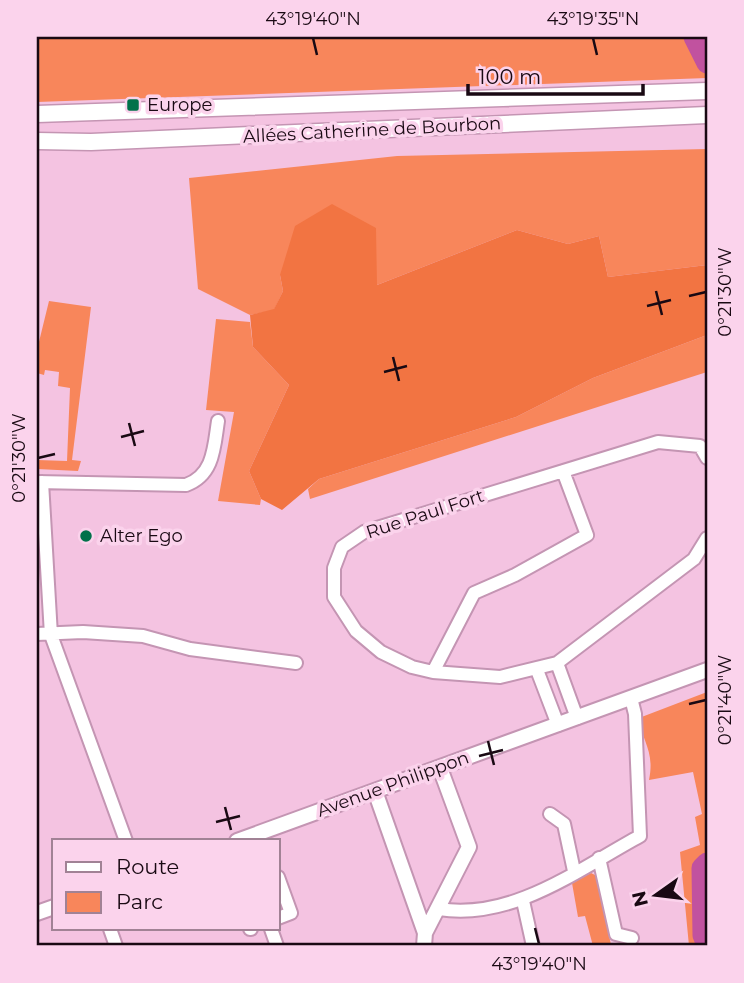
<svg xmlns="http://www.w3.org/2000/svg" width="744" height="983" font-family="Montserrat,sans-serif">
<rect width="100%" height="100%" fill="#f4c3e1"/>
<path fill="#f8865b" d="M37,37H671L707,39V78L37,102Z
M707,149V265L608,277L599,236L568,244L517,230L377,285L280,275L283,291L274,310L250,315L198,289L189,178L397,156Z
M49,301L91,307L72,460L81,461L78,471L37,469V460L67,461L70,388L58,386L59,372L45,370L44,375L37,373V350Z
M216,319L250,322L253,347L289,385L249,471L261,499L260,505L218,501L234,412L206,410Z
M707,335V372L310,499L308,489L319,479L516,417L593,378Z
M707,692V852L695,863L698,939L702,946H689L680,852L700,845L695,817L702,814L693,772L649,780C655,751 642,742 639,718Z
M591,873L597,876L611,945L593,946L585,916L578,917L572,883Z"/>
<path fill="#f27442" d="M332,204L376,228L377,285L517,230L568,244L599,236L608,277L707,265V335L593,378L516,417L319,479L282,510L261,499L249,471L289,385L253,347L250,315L274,309L283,291L280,275L295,226Z"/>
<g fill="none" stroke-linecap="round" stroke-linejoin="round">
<path stroke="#c1529f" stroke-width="21" d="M694,37L707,63
M707,863L702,868L703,935L707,945"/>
<g stroke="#c495b3" stroke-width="16">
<path id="minor" d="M707,458L700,446L658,442L364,532L342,547L334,568V597L356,631L381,652L412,667L433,672L500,677L557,663L694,559L707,538
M37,482L186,485C214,475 214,447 218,421
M42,482L51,635L126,841
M37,634L83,632L143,636L190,649L296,663
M557,663L577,718
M537,670L558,725
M433,672L474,593L515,575L587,535L563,471
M550,814L564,824L574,871
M599,858L616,934L632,938
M278,877L291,913L278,918
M523,901L533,946
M439,909C512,921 579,869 640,836L635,714L631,698
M110,929L116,946
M250,929H251
M271,929L277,946"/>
</g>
<g stroke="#c495b3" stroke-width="18">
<path id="tertiary" d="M375,791L425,933L424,946
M237,841L707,670
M37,913L54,907
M425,933L469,847L440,768"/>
</g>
<g stroke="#c495b3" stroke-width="19">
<path id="secondary" d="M37,114L707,91
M37,141L91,142L707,115"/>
</g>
<use href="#minor" stroke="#fff" stroke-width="12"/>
<use href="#tertiary" stroke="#fff" stroke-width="14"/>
<use href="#secondary" stroke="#fff" stroke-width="16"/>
</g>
<path fill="none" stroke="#190913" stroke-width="2.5" d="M313,38L317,55M593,38L597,55M656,291L662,315M689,296L706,292M647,306L671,300M393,357L399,381M384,372L407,366M129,423L135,446M121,437L144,431M38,458L55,454M689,704L706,700M488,741L494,765M479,756L503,750M225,807L231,830M216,822L240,816M535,928L539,944"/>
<g fill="#01714a" stroke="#fbd3ec" stroke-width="2.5">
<rect x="126" y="98" width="14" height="14" rx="3.5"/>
<circle cx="86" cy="536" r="7"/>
</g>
<g text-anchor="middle" stroke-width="7" stroke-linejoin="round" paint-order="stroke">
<g font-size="18" fill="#190913" stroke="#fbd3ec" text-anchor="start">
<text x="147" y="111">Europe</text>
<text x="100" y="542">Alter Ego</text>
</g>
<g font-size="18" fill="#190913" stroke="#fbd3ec">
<text transform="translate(372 130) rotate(-3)" y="6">Allées Catherine de Bourbon</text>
<text transform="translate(425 514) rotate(-18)" y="6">Rue Paul Fort</text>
<text transform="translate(393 784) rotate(-20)" y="6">Avenue Philippon</text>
</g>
</g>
<rect width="744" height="983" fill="none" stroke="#fbd3ec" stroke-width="77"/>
<rect x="52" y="839" width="228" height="91" fill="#fbd3ec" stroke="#a18295" stroke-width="2"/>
<rect x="66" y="862" width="35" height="10" fill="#ffffff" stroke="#a18295" stroke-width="2"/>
<text x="116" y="874" font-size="21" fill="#190913">Route</text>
<rect x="66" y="892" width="35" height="21" fill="#f8865b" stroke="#a18295" stroke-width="2"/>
<text x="116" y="909" font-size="21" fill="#190913">Parc</text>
<g transform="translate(656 895) rotate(256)" stroke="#fbd3ec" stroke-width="5" paint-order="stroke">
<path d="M0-5L12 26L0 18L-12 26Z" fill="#190913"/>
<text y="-10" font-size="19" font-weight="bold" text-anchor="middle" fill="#190913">N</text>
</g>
<path d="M468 84v10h175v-10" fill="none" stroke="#190913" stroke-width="3.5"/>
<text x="478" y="84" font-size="21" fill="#190913" stroke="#fbd3ec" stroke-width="5" paint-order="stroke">100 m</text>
<rect x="38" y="38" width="668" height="906" fill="none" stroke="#190913" stroke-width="2.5"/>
<g font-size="18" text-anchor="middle" fill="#190913">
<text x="313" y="25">43°19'40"N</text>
<text x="593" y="25">43°19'35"N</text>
<text transform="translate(725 292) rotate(-90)" y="6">0°21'30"W</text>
<text transform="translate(19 458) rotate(-90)" y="6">0°21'30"W</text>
<text transform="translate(725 700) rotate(-90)" y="6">0°21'40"W</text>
<text x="539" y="970">43°19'40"N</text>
</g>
</svg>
